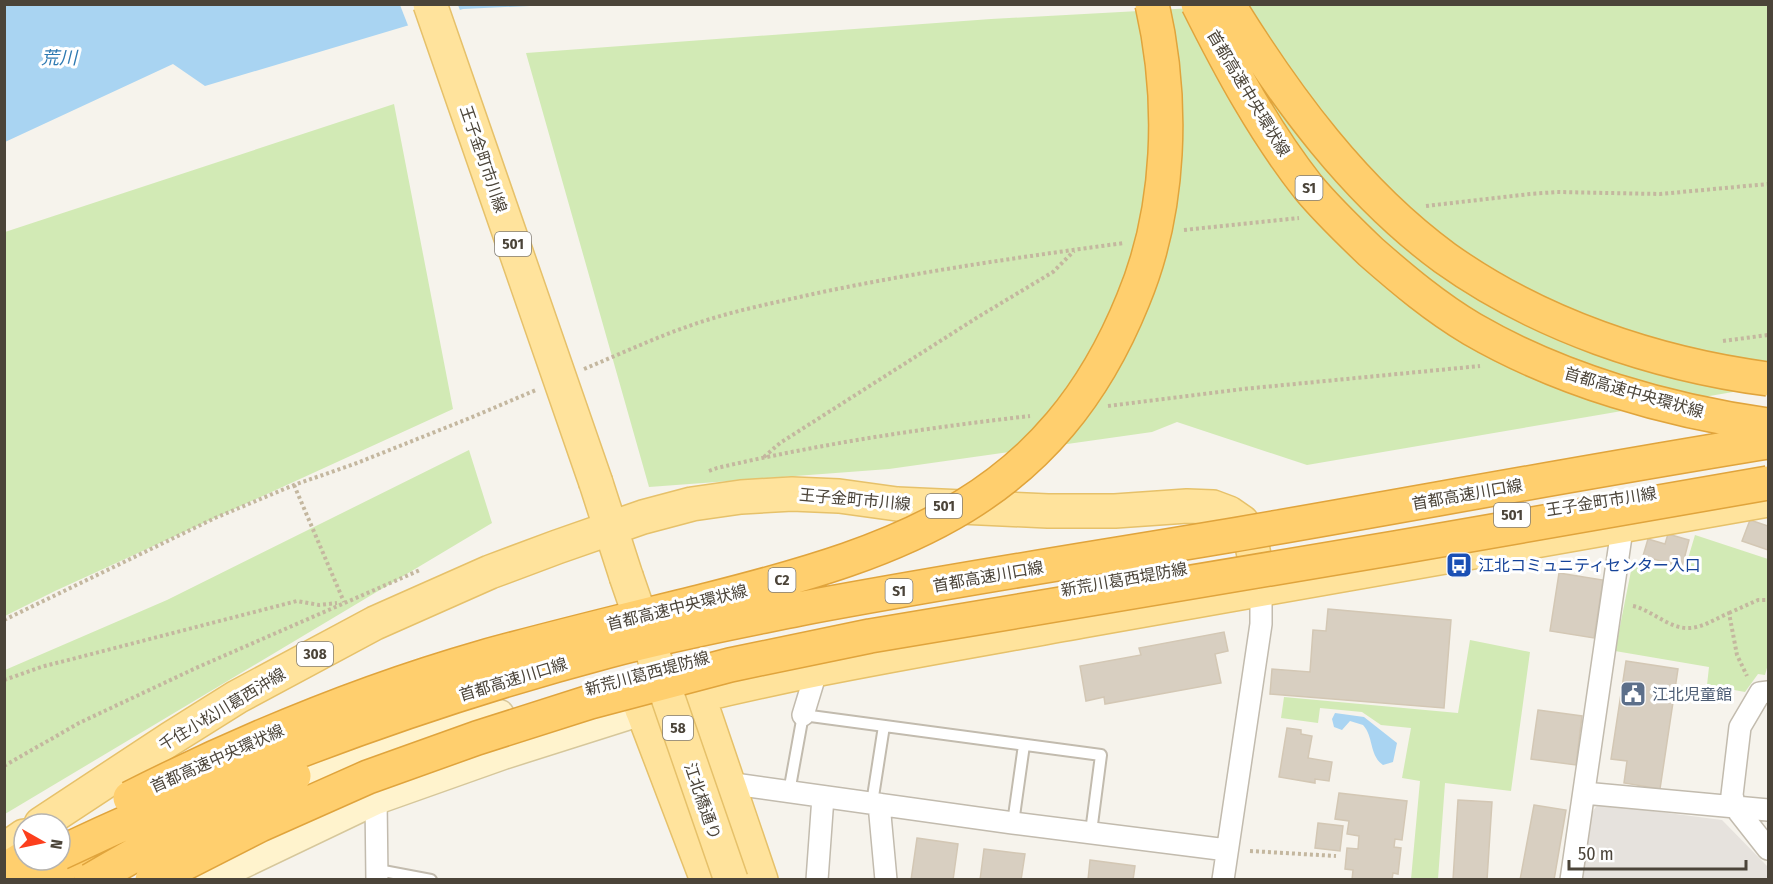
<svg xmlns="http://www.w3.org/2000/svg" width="1773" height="884" font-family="'Fira Sans Condensed','Noto Sans JP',sans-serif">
<rect width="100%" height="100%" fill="#f6f3ec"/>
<path fill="#e6e2dd" d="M1598,804L1722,820L1768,867V879L1582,880L1591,814Z"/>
<path fill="#d2eab5" d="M1248,5H1768V386L1307,465L1177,422L1152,432L889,469L649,487L526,53L991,19Z
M394,104L453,409L55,591L5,616V232Z
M469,450L492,523L5,814V670L167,600Z
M1695,535L1768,559V664L1765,675L1758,674L1745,692L1707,685L1709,667L1615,651L1633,561L1684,572Z
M1470,640L1530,652L1511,791L1445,783L1438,879H1411L1420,781L1402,778L1411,728L1381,725L1362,712L1320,708L1318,723L1281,718L1284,697L1458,713Z"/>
<path fill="#a9d4f2" d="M4,5H551L463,9L205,86L173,64L5,142Z
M1335,713L1364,717L1397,743L1393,762L1383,765C1369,755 1374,737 1363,725L1350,721L1342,730L1334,727L1332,719Z"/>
<path fill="#f6f3ec" d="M400,5H458L461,13L409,28Z"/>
<path fill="#d8cfc1" stroke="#d3c7b4" stroke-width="1.5" d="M1750,520L1768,526V550L1742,541Z
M1668,534L1689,540L1682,567L1643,556L1648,539L1665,544Z
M1559,573L1603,580L1594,638L1550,631Z
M1328,609L1451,620L1444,708L1270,694L1272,669L1310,672L1313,630L1326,631Z
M1224,632L1228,651L1215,654L1221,683L1105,704L1104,697L1086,701L1080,666L1141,655L1139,648Z
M1626,661L1678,669L1660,789L1624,783L1627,761L1611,759Z
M1538,710L1582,716L1576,765L1531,759Z
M1287,728L1301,730V734L1312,736L1308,758L1332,762L1329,781L1315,779V783L1279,777Z
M1339,793L1407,801L1402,840L1395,839L1394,847L1401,848L1398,874L1393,873L1392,880H1352L1353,870L1345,869L1347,848L1358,849L1359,836L1347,834L1349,821L1335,819Z
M1458,800L1492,802L1487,880H1453Z
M1534,805L1566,810L1554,880H1520Z
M1318,823L1343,826L1340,851L1315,848Z
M917,838L958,844L953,880H911Z
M984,849L1025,854L1021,880H980Z
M1090,860L1135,866L1133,880H1088Z"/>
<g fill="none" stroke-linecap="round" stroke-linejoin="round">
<g stroke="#c2bbae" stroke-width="14">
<path id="service" d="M789,792L803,715L1101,755L1091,832
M872,803L884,726
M1013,823L1024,745
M378,870L431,880"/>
</g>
<g stroke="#c2bbae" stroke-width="24">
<path id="minor" d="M1768,692L1760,693L1740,727L1732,795L1735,807L1768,849
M803,715L817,669
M727,783L1013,823L1227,850
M1584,793L1768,810
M376,799L377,880
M879,804L886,880
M817,880L823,797
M1223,880L1261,624V589
M1571,880L1621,536L1612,517"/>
</g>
<g stroke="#d6c79b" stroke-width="33">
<path id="secondary" d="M272,792L427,736L499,715
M207,880L376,799L503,754L642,710"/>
</g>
<g stroke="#e6c16a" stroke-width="36">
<path id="primary" d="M596,483L626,576
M691,674L761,880
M635,691L707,880
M642,710C787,671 935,648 1082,621C1311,580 1540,540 1768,500
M41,824L170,739L237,697L375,623L490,572L557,547L643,517L692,504L741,497L792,494L839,496L897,504L1048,511H1115L1187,506L1213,507L1229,513L1242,522L1250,536L1261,589
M4,850L24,836"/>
</g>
<g stroke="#e0a43c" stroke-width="36">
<path id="motorway" d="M4,870L24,858
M35,880L94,849"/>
</g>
<path stroke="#c4b79f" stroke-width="4" stroke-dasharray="3 3" stroke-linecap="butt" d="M1426,206L1530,194L1557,192L1660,194L1768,184
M1184,230L1299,218
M1723,341L1768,335
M584,369C625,352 665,333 707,320C742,309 778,302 813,294C916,272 1020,257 1124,243
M1108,406L1243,389L1480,366
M764,457L780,443L978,317L1053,272L1074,251
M709,471L717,468C820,444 924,428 1030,416
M294,485L344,602
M1633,606C1652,610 1669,629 1689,628C1702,628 1717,618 1729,613L1737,655L1747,676
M1729,613L1758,600H1768
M4,620L215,518L294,485L357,463L470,418L536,390
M4,680L41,667L297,601L319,605L337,603
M4,766L79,723L196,668L420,570
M1250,851L1336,856"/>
<use href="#service" stroke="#fff" stroke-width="10"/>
<use href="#minor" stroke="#fff" stroke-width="21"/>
<use href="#secondary" stroke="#fff3cd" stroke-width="30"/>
<use href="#primary" stroke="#ffe39c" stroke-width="33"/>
<use href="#motorway" stroke="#ffcf6e" stroke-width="33"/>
<g stroke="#e6c16a" stroke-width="36" stroke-linecap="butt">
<path id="primary-bridge" d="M430,4L596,483
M626,576L731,880"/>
</g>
<g stroke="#e0a43c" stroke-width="36" stroke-linecap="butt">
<path id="motorway-bridge" d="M1198,4C1230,68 1264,131 1308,187C1327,210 1349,231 1371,252C1403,280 1435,307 1472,329C1560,380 1668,411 1768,425
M1228,4C1286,98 1355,192 1445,258C1539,325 1655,364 1768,379
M130,798C243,741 361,692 483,657C559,636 635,618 711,599C904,550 1052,500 1133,300C1171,209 1174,100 1152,4
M60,853C236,770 420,701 608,651C671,634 735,622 799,609C941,582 1084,560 1227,536C1408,505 1588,471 1768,442
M91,880C157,841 224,806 294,776
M152,880L260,825L368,777L477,738L590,702L730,665L870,636L1395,548L1768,483"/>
</g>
<use href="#primary-bridge" stroke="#ffe39c" stroke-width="33"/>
<use href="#motorway-bridge" stroke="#ffcf6e" stroke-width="33"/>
</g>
<defs>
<g id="bus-square" transform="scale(1.35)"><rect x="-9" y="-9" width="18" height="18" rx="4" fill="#1a4fb4" stroke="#fff"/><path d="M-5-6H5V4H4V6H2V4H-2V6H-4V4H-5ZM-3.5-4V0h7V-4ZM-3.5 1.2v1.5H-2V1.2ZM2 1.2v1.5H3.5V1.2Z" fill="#fff"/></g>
<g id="civic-square" transform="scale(1.35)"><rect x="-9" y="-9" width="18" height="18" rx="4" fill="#5c6f8a" stroke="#fff"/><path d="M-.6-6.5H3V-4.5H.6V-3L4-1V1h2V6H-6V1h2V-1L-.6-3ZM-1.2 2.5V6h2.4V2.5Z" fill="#fff"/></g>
</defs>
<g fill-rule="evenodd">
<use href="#bus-square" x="1459" y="565"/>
<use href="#civic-square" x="1633" y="694"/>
</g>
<g text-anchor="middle" stroke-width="6" stroke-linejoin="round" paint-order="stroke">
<g fill="#fff" stroke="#817c74" stroke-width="1.5">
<rect x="1295.5" y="176" width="27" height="24" rx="4.5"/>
<rect x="495" y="232" width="36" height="24" rx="4.5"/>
<rect x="926" y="494" width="36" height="24" rx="4.5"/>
<rect x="1494" y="503" width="36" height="24" rx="4.5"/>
<rect x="768.5" y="568" width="27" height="24" rx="4.5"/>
<rect x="885.5" y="579" width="27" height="24" rx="4.5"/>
<rect x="297" y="642" width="36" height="24" rx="4.5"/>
<rect x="663" y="716" width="30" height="24" rx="4.5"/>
</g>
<g font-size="15" font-weight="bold" fill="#4b4439">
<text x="1309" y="193">S1</text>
<text x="513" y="249">501</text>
<text x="944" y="511">501</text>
<text x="1512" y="520">501</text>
<text x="782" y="585">C2</text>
<text x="899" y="596">S1</text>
<text x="315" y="659">308</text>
<text x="678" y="733">58</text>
</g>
<g font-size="16" fill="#4b4439" stroke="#fff">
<text transform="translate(1249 93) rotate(59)" y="6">首都高速中央環状線</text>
<text transform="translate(484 159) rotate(71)" y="6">王子金町市川線</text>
<text transform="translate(1634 392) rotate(16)" y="6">首都高速中央環状線</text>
<text transform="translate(1467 494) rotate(-10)" y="6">首都高速川口線</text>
<text transform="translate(855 499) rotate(5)" y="6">王子金町市川線</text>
<text transform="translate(1601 501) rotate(-9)" y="6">王子金町市川線</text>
<text transform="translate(988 576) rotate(-10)" y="6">首都高速川口線</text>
<text transform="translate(1124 579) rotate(-10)" y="6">新荒川葛西堤防線</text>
<text transform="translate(677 607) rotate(-14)" y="6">首都高速中央環状線</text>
<text transform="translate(647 673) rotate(-15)" y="6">新荒川葛西堤防線</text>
<text transform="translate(513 679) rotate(-17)" y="6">首都高速川口線</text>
<text transform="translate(222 709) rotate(-31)" y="6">千住小松川葛西沖線</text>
<text transform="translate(217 758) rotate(-24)" y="6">首都高速中央環状線</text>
<text transform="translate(703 801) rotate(71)" y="6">江北橋通り</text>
</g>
<g font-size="16" fill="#164399" stroke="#fff" text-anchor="start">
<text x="1478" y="571">江北コミュニティセンター入口</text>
</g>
<g font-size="16" fill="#4e5e75" stroke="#fff" text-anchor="start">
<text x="1652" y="700">江北児童館</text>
</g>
<g font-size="18" font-style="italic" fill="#2e7ab2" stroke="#fff">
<text x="59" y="64">荒川</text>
</g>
</g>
<rect width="1773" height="884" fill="none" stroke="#4b4439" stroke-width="12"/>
<g transform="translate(42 842) rotate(99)"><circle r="28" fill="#ffffff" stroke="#b7b4b0" stroke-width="1.5"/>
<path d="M0-4.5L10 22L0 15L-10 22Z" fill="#fc3f1d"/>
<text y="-9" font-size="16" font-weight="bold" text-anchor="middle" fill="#4b4439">N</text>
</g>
<path d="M1569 860v9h177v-9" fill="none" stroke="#4b4439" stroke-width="3"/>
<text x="1578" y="860" font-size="18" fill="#4b4439" stroke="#ffffff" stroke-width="4.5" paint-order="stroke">50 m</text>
</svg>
